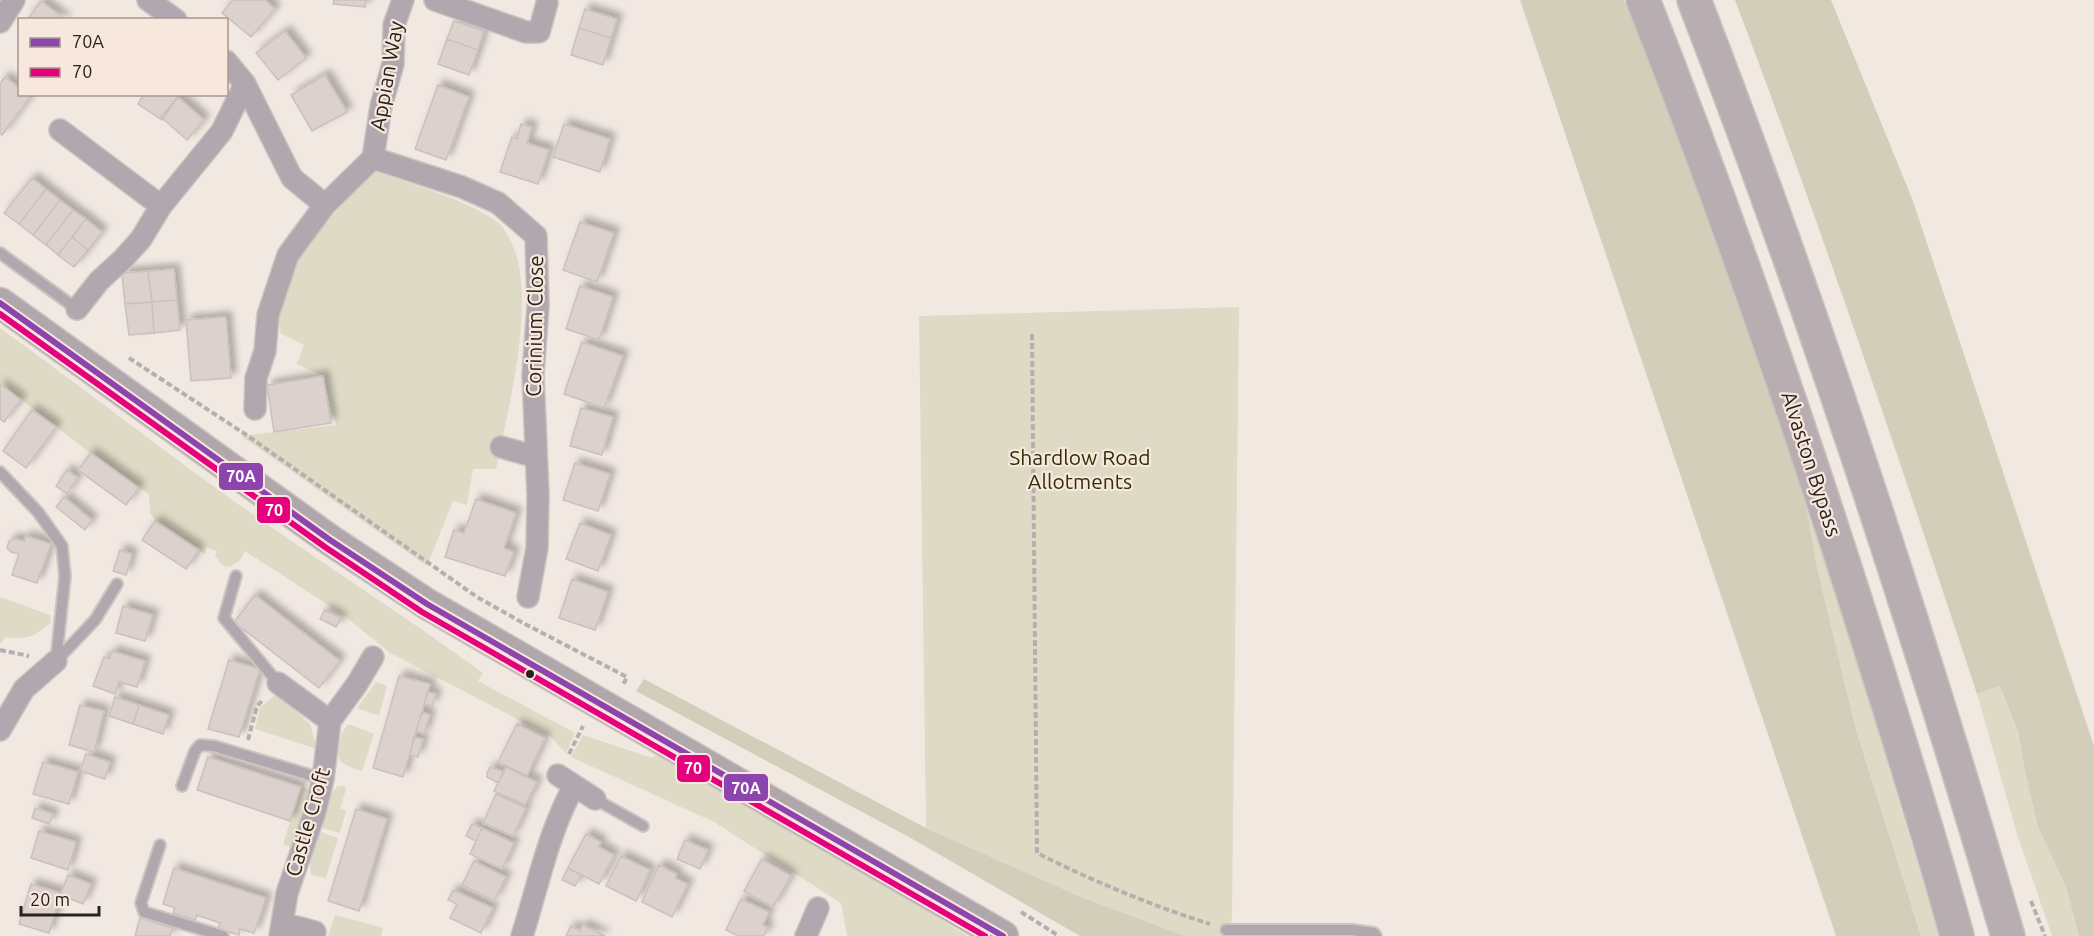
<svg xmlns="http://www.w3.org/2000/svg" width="2094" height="936" font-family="Ubuntu,sans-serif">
<defs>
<filter id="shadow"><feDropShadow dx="5.5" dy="-5.5" stdDeviation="3" flood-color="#0004"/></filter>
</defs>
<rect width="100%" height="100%" fill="#f2e8e2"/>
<path fill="#dedac6" d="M374,171C409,184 472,201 500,224C504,228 507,234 510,240C539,292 508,410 496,469H473L467,505L453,501L427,566L241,436L336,425L323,376L297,364L304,345L281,334L279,323L281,291L294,262L360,183Z
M1239,307L1232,915L1230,936H1185L1081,897L926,828L919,316Z
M0,328C79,385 156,445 235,502C317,560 402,614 483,673L478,681L575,733L566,753L550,736L390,653L342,614L245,551L240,560L230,567L222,565L215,556L217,551L206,547L205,554L159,526L150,513L149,494L120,476L0,383Z
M1800,472L1939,936H1921L1856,730L1818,572Z
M0,597L50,615L51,623C33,637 28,640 6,637L0,644Z
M376,682L387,686L379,716L357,708Z
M2000,686L2018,732L2026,776L2038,827L2066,887L2079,936H2052L2017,834L1977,694Z
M277,694L310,724L317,749L255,729L260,707Z
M347,725H352L374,734L362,771C356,769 348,767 343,763C332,755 341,734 347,725Z
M583,735L652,758L658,753L888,886L967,936H847L841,903L714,822L571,757Z
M338,786H344L346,789L340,809L346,811L340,833L319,827L329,795Z
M301,787L311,790L290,847L283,844Z
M317,831L338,838L326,878L311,875L309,857Z
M335,915L383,928L381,936H328Z"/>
<path fill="#d2ceb9" d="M1520,0H1624L1663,98L1800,472L1818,572L1856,730L1921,936H1836Z
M1735,0H1831L1913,201L2094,746V936H2079L2066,887L2038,827L2026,776L2018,732L2000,686L1977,694C1900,461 1822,229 1735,0Z
M644,679L926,828L1081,897L1185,936H1080L909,837L636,691Z"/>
<path fill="#dcd1cc" stroke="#c9c1bd" stroke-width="1.5" filter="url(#shadow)" d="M233,0H265L275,9L251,37L222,13Z
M334,0H366L365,7L333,4Z
M41,1L66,20H27Z
M585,9L617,19L611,38L579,28Z
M454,21L484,31L478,50L447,39Z
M579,28L611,38L603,65L571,55Z
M285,31L306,58L278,80L256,53Z
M447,39L478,50L469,75L438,64Z
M325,75L347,112L312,131L291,95Z
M5,77L20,88V94H28L31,96L2,135L0,133V83Z
M438,85L469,97L446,160L415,149Z
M144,94H173L178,97L162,120L138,104Z
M178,97L204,120L187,140L161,117Z
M521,124L532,127L527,143L549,150L538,184L500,172L512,137L517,139Z
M564,124L610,139L600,172L553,157Z
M32,178L46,189L19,224L4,213Z
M46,189L60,200L33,235L19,224Z
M60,200L73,210L46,245L33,235Z
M73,210L86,219L58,255L46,245Z
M86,219L102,232L88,250L72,237Z
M580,222L614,233L597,282L563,270Z
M72,237L88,250L74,267L58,255Z
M174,269L177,300L152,302L148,271Z
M148,271L152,302L125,304L122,273Z
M580,286L613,297L599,340L566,329Z
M177,300L180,330L154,333L152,302Z
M152,302L154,333L129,335L125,304Z
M226,317L231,378L191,381L186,320Z
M582,342L623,356L604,408L564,394Z
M323,376L331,423L274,432L267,385Z
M0,384L21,400L4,422L0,419Z
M581,408L613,417L602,455L570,446Z
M32,410L56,427L26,468L3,451Z
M91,453L139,488L126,505L78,470Z
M575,463L610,474L598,511L563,500Z
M67,470L78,478L67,494L56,486Z
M64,497L92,520L85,530L56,507Z
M476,499L516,513L504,548L514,552L505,576L445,557L454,530L464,533Z
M155,521L199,550L186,569L142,540Z
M580,523L611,535L598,571L566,559Z
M26,536L51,544L37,583L12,575L19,554L11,552L7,548L9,541L14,539L24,541Z
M120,550L132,554L126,575L113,571Z
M572,579L608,592L595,630L559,618Z
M255,595L340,661L319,688L234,622Z
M123,606L153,615L145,641L116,633Z
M325,610L341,618L336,627L320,619Z
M112,651L145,661L137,687L119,682L115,694L93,686L104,657L109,659Z
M229,660L260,669L239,737L208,729Z
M399,676L430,684L403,777L373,768Z
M428,692L436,694L432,706L424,704Z
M115,697L139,705L133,724L109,716Z
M80,705L104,711L94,752L69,745Z
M139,705L169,715L163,734L133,724Z
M422,712L430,715L424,734L416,731Z
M517,724L545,738L527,776L498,762Z
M414,737L423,739L418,757L410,755Z
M86,754L110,762L105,779L80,771Z
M208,757L301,787L290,821L197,790Z
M43,762L78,772L69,804L33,794Z
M490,767L504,772L498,783L487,777V773Z
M506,767L537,782L525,805L494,791Z
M496,794L526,808L513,836L483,823Z
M35,808L53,814L49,824L32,818Z
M356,809L387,819L359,911L328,901Z
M472,824L482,828L476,841L466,836Z
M482,828L514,843L502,869L470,854Z
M39,831L76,842L68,870L31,858Z
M586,834L601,842L599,847L614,855L599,884L568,868Z
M685,840L708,850L700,869L677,859Z
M621,856L650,870L636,901L606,886Z
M762,859L791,876L773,907L744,891Z
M474,861L506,877L494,901L462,885Z
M659,865L677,874L675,878L688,884L672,917L642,902Z
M174,868L266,898L254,933L240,929L239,935L218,929L220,923L197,915L195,920L173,913L175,908L163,904Z
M568,868L581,875L575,886L562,880Z
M68,875L91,884L83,904L60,895Z
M31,884L61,893L49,933L19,924Z
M453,890L493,908L481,933L450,918L457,904L448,900Z
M741,899L769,912L763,925L768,927L764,936H738L726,930Z
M140,918L173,928L170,936H135Z
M583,925L605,936H566L571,926L580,931Z"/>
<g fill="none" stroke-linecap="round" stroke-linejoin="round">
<g stroke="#ccc5c0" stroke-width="14">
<path id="lane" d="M0,253L77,309
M0,472L38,512L62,546L65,576L56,661
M236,576L224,618L278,683
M56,661L95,620L117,584
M182,786L195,751L200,745L214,746L323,779
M595,799L643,826
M160,845L141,903L144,912L223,936
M1226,930H1352L1374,933L1376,936"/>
</g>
<g stroke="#ccc5c0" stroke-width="24">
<path id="street" d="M148,0L176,20
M435,0L526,32H539L547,3
M0,22L14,0
M226,61L245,84L292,178L325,205L373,158L381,106L393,64L394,25L403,0
M60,130L161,206
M373,158L462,187L498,203L536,236L538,306L533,375L538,495L537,548L528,597
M77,309L99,281L123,259L141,239L161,206L222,131L245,84
M255,409L256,378L265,351L268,315L288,255L325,205
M501,447L536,457
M278,683L330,721
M0,730L24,689L56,661
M558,775L595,799
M282,923L315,932
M280,936L287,893L315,812L323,779L330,721L357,684L373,657
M522,936C538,886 548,833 574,786
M806,936L818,908"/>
</g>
<g stroke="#ccc5c0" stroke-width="33">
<path id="secondary" d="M0,303L330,540L427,604L1003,936"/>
</g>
<g stroke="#ccc5c0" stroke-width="36">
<path id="highway" d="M1643,0C1723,203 1795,410 1861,618C1894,723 1928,829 1957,936
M1694,0C1813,307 1915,620 2008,936"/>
</g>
<path stroke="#b6afaf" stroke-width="4" stroke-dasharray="6 3" stroke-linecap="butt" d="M1032,334L1037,853C1093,881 1150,905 1210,924
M129,358L245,434L477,597L525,624L627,677L623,685
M0,650L29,656
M248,740L257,706L263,700
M569,754L583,726
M2031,901L2045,936
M1021,912L1059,936"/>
<use href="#lane" stroke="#b0a8ae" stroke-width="10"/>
<use href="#street" stroke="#b0a8ae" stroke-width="21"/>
<use href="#secondary" stroke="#afa7ac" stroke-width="30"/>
<use href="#highway" stroke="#b8aeb2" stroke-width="33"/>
<g stroke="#f8e7dc" stroke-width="10">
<path id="bus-1" d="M0,303L330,540L427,604L1003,936"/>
</g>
<g stroke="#f8e7dc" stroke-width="10">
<path id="bus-2" d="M0,314L325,547L422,612L985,936"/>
</g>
<use href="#bus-1" stroke="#8e44ad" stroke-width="6"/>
<use href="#bus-2" stroke="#e5007d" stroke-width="6"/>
</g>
<circle fill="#28221d" stroke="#f8e7dc" stroke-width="2" cx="530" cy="674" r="5"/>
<g text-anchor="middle" stroke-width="4.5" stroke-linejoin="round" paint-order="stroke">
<g font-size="21" fill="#28221d" stroke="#f8e7dc">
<text transform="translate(387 76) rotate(-80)" y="7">Appian Way</text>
<text transform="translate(535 326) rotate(-89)" y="7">Corinium Close</text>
<text transform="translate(1811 464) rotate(72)" y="7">Alvaston Bypass</text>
<text transform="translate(308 822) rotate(-74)" y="7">Castle Croft</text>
</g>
<g font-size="21" fill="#303006" stroke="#f8e7dc">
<text x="1080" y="465">Shardlow Road<tspan x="1080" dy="24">Allotments</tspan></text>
</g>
</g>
<g stroke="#f8e7dc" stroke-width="2">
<rect x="218" y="462" width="46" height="29" rx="6" fill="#8e44ad"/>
<rect x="256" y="496" width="35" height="28" rx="6" fill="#e5007d"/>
<rect x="676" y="754" width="35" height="29" rx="6" fill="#e5007d"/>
<rect x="723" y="773" width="46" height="29" rx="6" fill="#8e44ad"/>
</g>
<g font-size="16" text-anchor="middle" font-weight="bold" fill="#fff">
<text x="241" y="482">70A</text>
<text x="274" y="516">70</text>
<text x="693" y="774">70</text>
<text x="746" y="794">70A</text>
</g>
<rect x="18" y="18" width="210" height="78" fill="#f8e7dc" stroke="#a59890" stroke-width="1.5"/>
<rect x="30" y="38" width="30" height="9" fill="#8e44ad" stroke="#a59890" stroke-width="1.5"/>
<text x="72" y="48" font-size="18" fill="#28221d">70A</text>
<rect x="30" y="68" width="30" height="9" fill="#e5007d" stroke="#a59890" stroke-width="1.5"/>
<text x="72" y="78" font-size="18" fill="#28221d">70</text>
<path d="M21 906v9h78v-9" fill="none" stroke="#28221d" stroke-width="3"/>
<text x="30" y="906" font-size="18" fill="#28221d" stroke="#f8e7dc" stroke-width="4.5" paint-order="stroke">20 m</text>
</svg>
